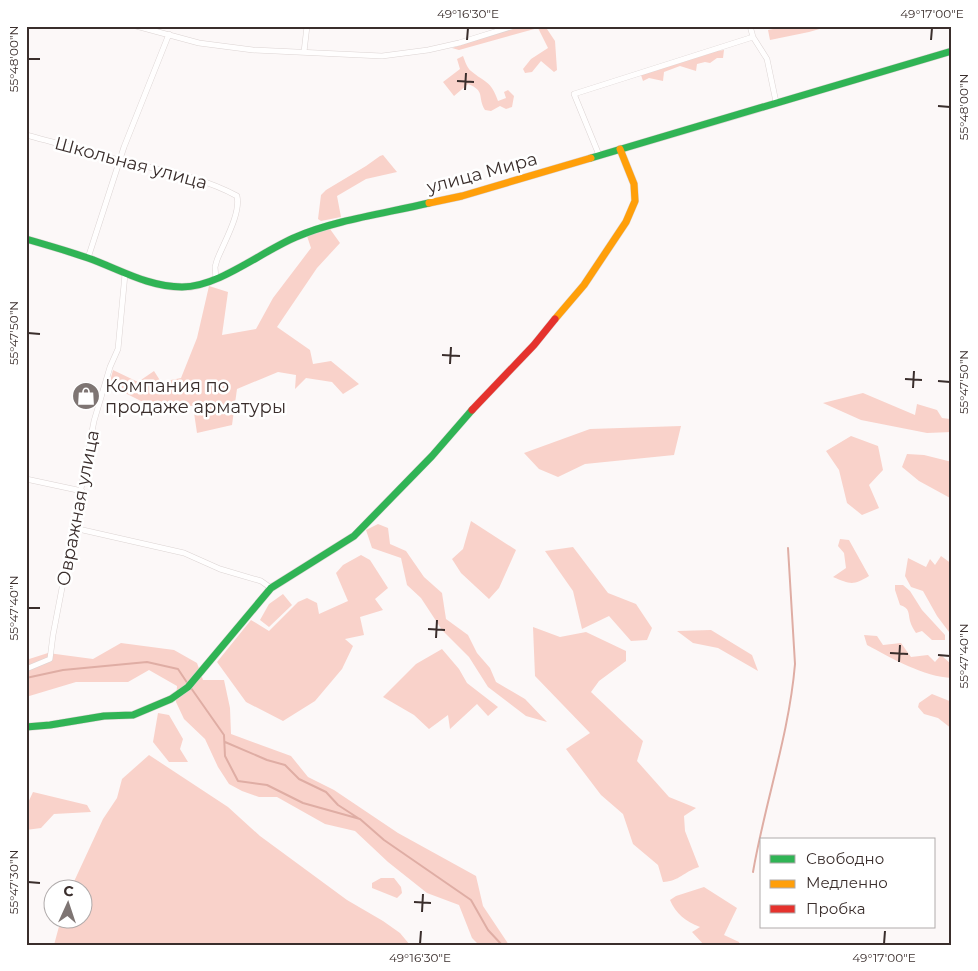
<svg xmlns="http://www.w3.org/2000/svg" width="978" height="971" font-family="Montserrat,sans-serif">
<rect width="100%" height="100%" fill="#fcf8f8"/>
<path fill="#f9d2ca" d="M519,26H545L555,41L557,70L554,72L541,61L532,72L525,73L523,69L531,59L548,48L538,28L459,50L452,48Z
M789,26H830L809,32L770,40L768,30Z
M724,50L723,58H717L710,63L705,62L697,64L696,71L680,66L664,72L663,81L649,78L643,81L641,75L710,52Z
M463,56C465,61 467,68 471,71C485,83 491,80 498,101L506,98L504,92L508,90L514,96L512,107L506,109L500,106L491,111L485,110C477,97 486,91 468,84L454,96L443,82L460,69L457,59Z
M383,155L397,172L366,179L337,196L341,217L321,221L318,219L321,195L326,190L366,166L380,156Z
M330,229L340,243L317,268L277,327L310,350L313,364L331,361L359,384L343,394L332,382L306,378L295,389L296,375L278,372L237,389L232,425L197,433L193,406L141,401L109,385L113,370L138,382L154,371L161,382L181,378L197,338L209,286L228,292L222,335L256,329L273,298L311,248L306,233Z
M863,393L915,415L917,404L937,410L942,418L950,419L952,417V432L927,433L861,420L823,403Z
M681,426L674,455L585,464L558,477L539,469L524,453L590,429Z
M851,436L878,446L883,470L869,485L879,508L862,515L847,503L839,470L826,451Z
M907,454L924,455L952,462V499L919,481L902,467Z
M471,521L516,550L499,588L489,599L461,573L452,559L463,549Z
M378,524L388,528L390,544L406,551L424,577L442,593L446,619L468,635L477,653L490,668L496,682L525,699L547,722L526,716L488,687L469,657L442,630L421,598L407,585L401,558L372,548L366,530Z
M840,539L849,540L869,576C853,586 850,584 833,577L846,568L844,553L838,546Z
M573,547L608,593L636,604L652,628L647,640L631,641L609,616L582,629L573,591L545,551Z
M361,555L370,560L388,588L375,599L383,610L360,617L364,635L345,639L353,646L342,669L315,701L283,721L246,702L217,662L251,620L269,631L298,602L307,598L317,603L319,614L348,601L336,573L343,565Z
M941,556L952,564V636L937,616L923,591L911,587L905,576L908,558L926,567L930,559L935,565Z
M895,585H903L910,591L922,610L945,635V640H932L922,631L916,633C914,630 911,625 910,621C908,613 910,608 900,605L895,590Z
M283,594L292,605L269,627L260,620L269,604Z
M533,627L560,637L586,632L626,651V661L599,681L591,692L643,741L637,761L669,797L696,808L684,816L685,831L699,867C683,872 680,881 663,882L658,865L633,844L623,814L601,795L566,749L590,733L535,676Z
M711,630L752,655L758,671L718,648L693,643L677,631Z
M864,635L877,636L883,645L901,643L911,657L928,655L935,662L941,655L951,664L952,678C924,677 891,658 867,645Z
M121,643L174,650L197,663L203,680H224L230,708L231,734L291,756L308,777L334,790L398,833L476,876L483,906L509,945H479L472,938L459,905L427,893L388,862L355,831L325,824L277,797H259L242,791L229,784L218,767L205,739L184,719L176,702L177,686L149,670L128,682H76L26,697V660L48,653L93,659Z
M442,649L459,669L467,683L498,707L488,716L477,704L450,729L448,715L429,729L414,715L383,697L416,664Z
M932,694L952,702V729L938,718L924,714L918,707L919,703Z
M158,713L169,715L183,739L180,749L188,762H169L153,742Z
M149,755L228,807L260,836L347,900L383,921L400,933L410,945H54L61,919L82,918V888H71L103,819L117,798L122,779Z
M33,792L87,805L91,812L54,814L41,828L26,830V807Z
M381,878H394L401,887L402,893L397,898L372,888V883Z
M704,887L737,908L724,935L739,942L740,945H704L692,932L700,927C685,921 676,914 670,900L676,896Z"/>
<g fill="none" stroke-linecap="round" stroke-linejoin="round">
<path stroke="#dfada4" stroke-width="2" d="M26,678L63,670L147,662L178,669L188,684
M191,688L224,735L225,756L238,781L267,785L303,803L360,819L384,840L471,900L488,930L502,945
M225,742L267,760L285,765L299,779L326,792L338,805L358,818
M753,872C765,802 789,735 795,664L788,548"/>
<g stroke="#dcd4d3" stroke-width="6">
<path id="street" d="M136,26L199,43L253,50L382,56L428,50L459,43L514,26
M750,26L753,37L767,59L776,102
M304,52L307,26
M26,135C57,143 88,152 119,160C159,170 200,176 237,196C241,214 224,242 217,260L215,267L216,279
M599,155L574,94L753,37
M88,258L124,147L169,34
M26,479L82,491
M74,528L184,553L220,569L261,581L271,588
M26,669L50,659L53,635L94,421L110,367L118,349L125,274"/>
</g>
<g stroke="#dcd4d3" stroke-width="8">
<path id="fast" d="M591,158L952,51
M26,239C47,245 68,251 88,258C119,269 148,287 182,287C219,287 262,251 296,237C335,220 387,213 429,203
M26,727L50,725L104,716L133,715L171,699L188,687L271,588L354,536L432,456L472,410"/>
</g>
<g stroke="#dcd4d3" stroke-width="8">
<path id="slow" d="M429,203L462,196L591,158
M555,319L584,285L626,222L635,201L634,184L620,149"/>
</g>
<g stroke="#dcd4d3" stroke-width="8">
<path id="jam" d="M472,410L534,345L555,319"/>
</g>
<use href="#street" stroke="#fffefe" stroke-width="5"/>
<use href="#fast" stroke="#30b455" stroke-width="7"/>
<use href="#slow" stroke="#ff9f0a" stroke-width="7"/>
<use href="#jam" stroke="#e5322d" stroke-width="7"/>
</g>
<path fill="none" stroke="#3a2e2c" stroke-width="2" d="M467,40L468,28M931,40L932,28M28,59H40M457,81L474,82M465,90L466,73M938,106L950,107M28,333L40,334M442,355L460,356M450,364L451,347M905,379L922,380M938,381L950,382M913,388L914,371M28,608H40M428,629L445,630M436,638L437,620M890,653L908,654M938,655L950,656M899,662L900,645M28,882L40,883M414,902L431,903M422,912L423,894M420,944L421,931M884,944L885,931"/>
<defs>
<g id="shop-disc" transform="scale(1.4375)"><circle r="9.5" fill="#7e7573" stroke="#fff"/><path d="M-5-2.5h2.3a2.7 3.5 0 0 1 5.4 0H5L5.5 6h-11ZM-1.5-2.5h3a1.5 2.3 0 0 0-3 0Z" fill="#fff"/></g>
</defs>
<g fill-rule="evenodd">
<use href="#shop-disc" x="86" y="396"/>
</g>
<g text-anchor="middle" stroke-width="5" stroke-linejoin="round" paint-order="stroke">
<g font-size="18" fill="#3a2e2c" stroke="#fff">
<text transform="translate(131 163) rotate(15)" y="6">Школьная улица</text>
<text transform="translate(482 173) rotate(-15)" y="6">улица Мира</text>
<text transform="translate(78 508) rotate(-79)" y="6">Овражная улица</text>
</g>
<g font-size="18" fill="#3a2e2c" stroke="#fff" text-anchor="start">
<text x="105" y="392">Компания по<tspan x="105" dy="21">продаже арматуры</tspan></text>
</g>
</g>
<rect width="978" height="971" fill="none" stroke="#ffffff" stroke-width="55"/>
<rect x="760" y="838" width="175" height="90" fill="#ffffff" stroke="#b0abab"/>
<rect x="770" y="855" width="25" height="8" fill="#30b455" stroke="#b0abab"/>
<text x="806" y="864" font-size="15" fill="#3a2e2c">Свободно</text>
<rect x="770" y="880" width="25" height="8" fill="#ff9f0a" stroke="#b0abab"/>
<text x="806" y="888" font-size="15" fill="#3a2e2c">Медленно</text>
<rect x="770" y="905" width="25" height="8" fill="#e5322d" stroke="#b0abab"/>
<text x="806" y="914" font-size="15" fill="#3a2e2c">Пробка</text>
<g transform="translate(68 904) rotate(3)"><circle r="24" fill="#ffffff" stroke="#b0abab"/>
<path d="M0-4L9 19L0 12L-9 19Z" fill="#7e7573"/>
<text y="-8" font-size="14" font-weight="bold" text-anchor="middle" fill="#3a2e2c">С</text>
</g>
<rect x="28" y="28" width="922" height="916" fill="none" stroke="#3a2e2c" stroke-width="2"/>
<g font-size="12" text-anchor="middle" fill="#3a2e2c">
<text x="468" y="18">49°16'30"E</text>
<text x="932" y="18">49°17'00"E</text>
<text transform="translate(14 59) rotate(-90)" y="4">55°48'00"N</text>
<text transform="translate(964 107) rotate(-90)" y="4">55°48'00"N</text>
<text transform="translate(14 333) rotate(-90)" y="4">55°47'50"N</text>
<text transform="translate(964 382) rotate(-90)" y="4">55°47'50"N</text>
<text transform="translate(14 608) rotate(-90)" y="4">55°47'40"N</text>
<text transform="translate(964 656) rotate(-90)" y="4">55°47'40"N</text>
<text transform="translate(14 882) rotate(-90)" y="4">55°47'30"N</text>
<text x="420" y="962">49°16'30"E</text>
<text x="884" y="962">49°17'00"E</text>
</g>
</svg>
